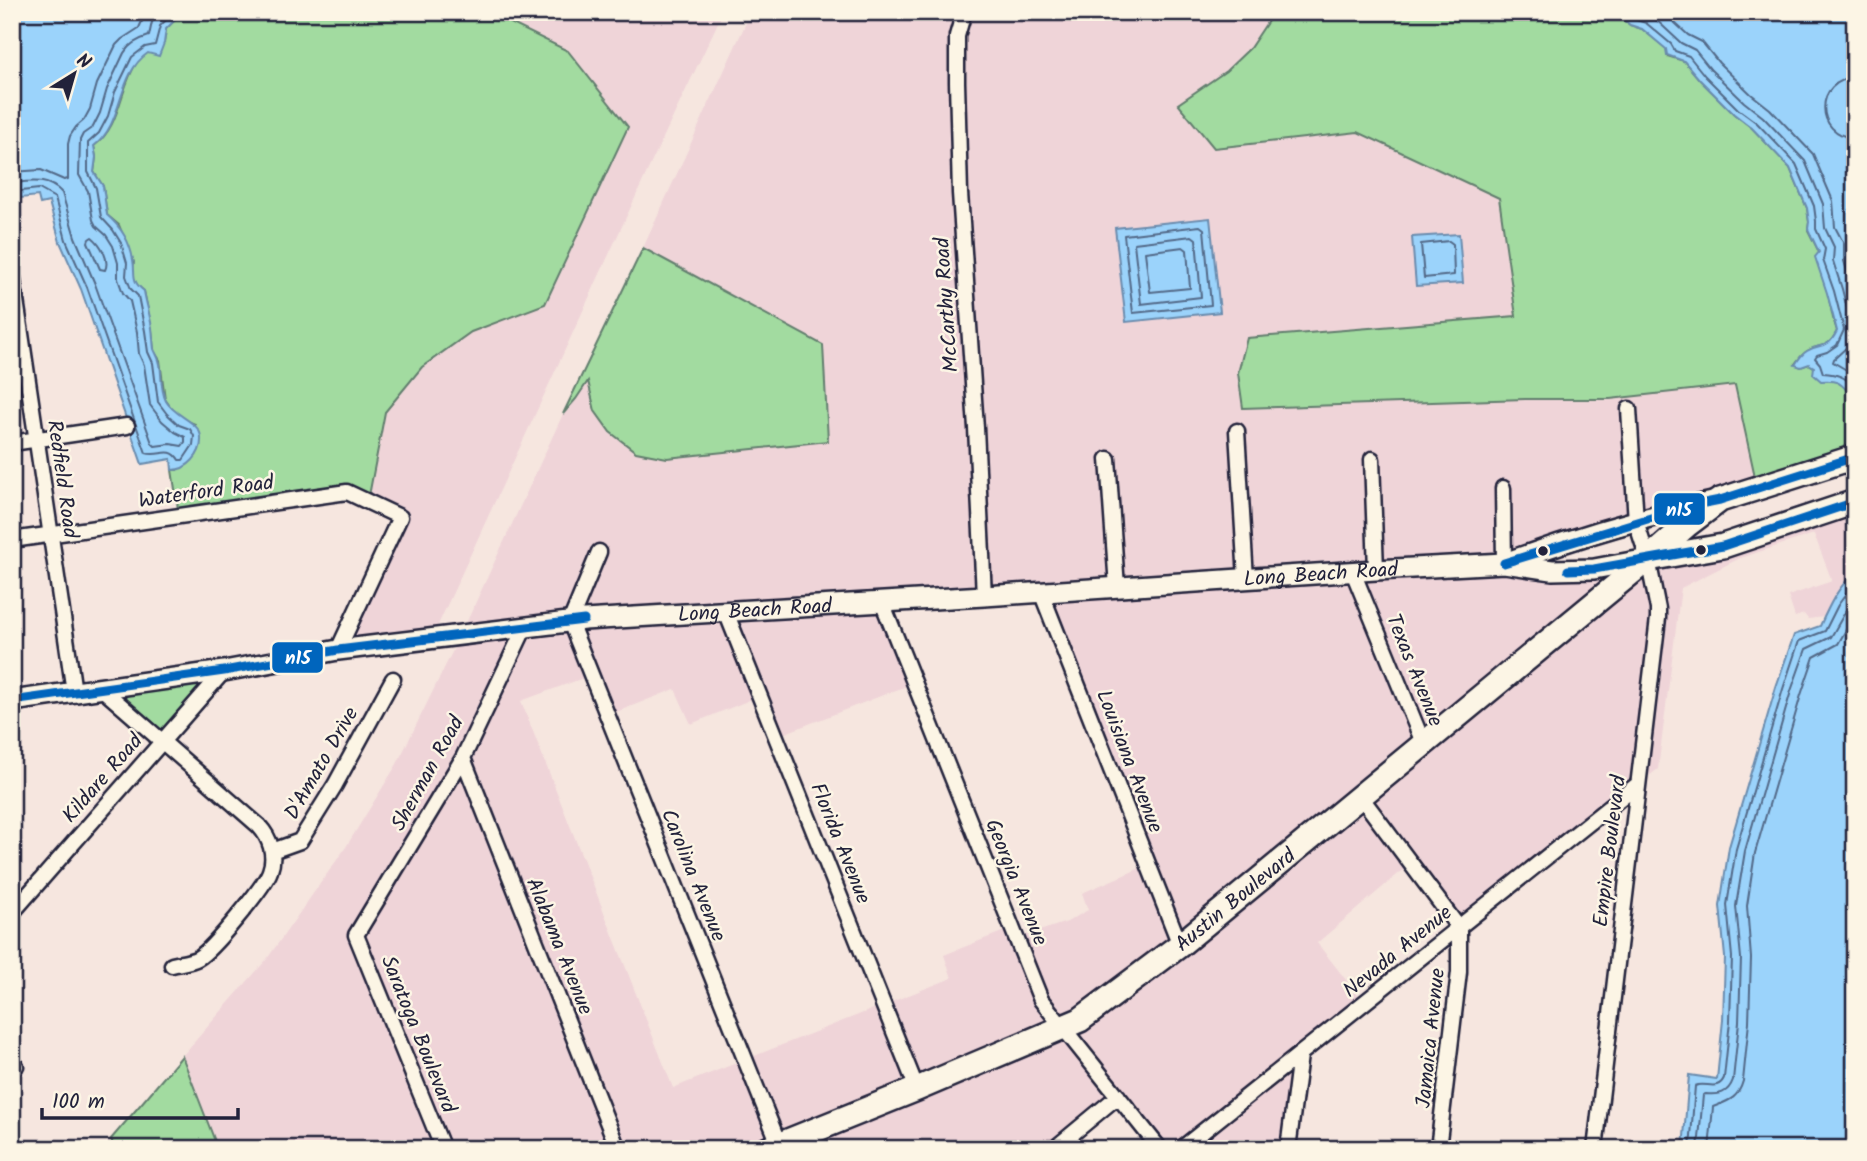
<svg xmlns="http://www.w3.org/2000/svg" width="1867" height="1161" font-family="Kalam,sans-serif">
<rect width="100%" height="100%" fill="#f6e6df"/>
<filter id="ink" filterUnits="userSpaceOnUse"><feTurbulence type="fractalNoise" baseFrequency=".0143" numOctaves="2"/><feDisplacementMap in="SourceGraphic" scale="14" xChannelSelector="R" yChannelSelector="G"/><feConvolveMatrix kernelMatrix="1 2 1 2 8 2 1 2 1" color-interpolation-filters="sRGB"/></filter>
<g filter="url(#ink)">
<path fill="#efd4d8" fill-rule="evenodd" d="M488,12H723L653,159L432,638L337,651L399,517L368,501L385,412L422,367L471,332L545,304L568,51Z
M751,12H1274L1250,48L1226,71L1179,105L1214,148L1358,132L1499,198L1516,316L1247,338L1525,399H1610L1735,385L1757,486L1505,564L1599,567L1855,502V573L1846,580L1832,601L1824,617L1808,619L1804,614L1795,617L1788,596L1832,581L1814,534L1740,558L1681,588L1658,769L1459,924L1410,864L1317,943L1365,1004L1298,1058L1285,1149H1158L1117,1099L1063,1145L1066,1149H218L182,1056L267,959L346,847L397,764L462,632L563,414L576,399L588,381L595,412L610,432L636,452L667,458L828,441L823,345L643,248ZM1043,592L1150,864L1082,893L1088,910L1067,922L1015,939L1012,928L944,955L952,978L673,1088L521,701L586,677L606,716L675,689L691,724L762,695L778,736L914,683L888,603Z"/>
<path fill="#a2dba0" stroke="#627e6e" stroke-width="2" d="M183,12H488L568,51L628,127L545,304L471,332L422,367L385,412L368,501L347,491L179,515L172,470H177L195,424L183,419L172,409L165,399L160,360L154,351L152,330L144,291L137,285L132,274L134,262L119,225L107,215L103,186L94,172L96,157L94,146C121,126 119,89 137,62C142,53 156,48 164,43L166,29Z
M1274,12H1614L1630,25L1642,29L1667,49V56L1684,61L1700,80L1734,114L1752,128L1790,168L1807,208L1809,222L1808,230L1819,252L1833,318L1837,331C1827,351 1822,342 1807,351C1802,354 1798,360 1795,364L1801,367L1809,364L1845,387L1855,398V454L1757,486L1735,385L1610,399H1525L1243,408L1238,373L1247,338L1516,316L1499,198L1358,132L1214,148L1178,104L1226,71L1250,48Z
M643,248L823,345L828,441L667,458L636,452L610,432L595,411L588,381L576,399L563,414Z
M216,674L162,737L109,689Z
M182,1056L218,1149H115L111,1139Z"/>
<path fill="#9bd3fb" stroke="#6b8cae" stroke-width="2" d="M12,12H183L166,29L164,43L159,56L148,53C116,75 125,122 94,146L96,157L94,172L103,186L107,215C121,227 130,241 133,260C136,274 130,280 144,291C146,303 150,315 152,328C153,335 153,342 154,349C156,354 159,358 160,364C162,375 160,390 166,401C175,417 201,422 201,438C202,454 188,470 172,470L171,459L142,464L81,289L60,242L49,202L40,204L38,196L12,199Z
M1614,12H1855V95L1850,108L1855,116V398C1841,386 1842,379 1821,381L1813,374L1814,367L1809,364L1801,367L1795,365C1798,360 1802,354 1807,351C1822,342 1827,351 1837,331L1827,293L1815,257L1819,252L1808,229L1809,222L1807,208L1790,168L1752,128L1734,114L1700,80L1684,61L1667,55L1666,49L1642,29L1630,25Z
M1210,218L1220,312L1126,322L1115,228Z
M1459,234L1463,283L1416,286L1412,237Z
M1855,573V1149H1683L1689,1075L1717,1079L1723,1020L1725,957L1720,906L1729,847L1776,687L1794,635L1820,626C1829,606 1838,586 1855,573Z"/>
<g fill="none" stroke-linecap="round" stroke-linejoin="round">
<path stroke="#526988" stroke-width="2" d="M1625,12L1633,19L1646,23L1671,44L1675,51L1689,56L1705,76L1738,109L1757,123L1796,164L1814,206L1816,221V229L1825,249L1823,260L1834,291L1844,330L1837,345L1827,352L1817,355L1815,358L1820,364L1823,373C1837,374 1845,376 1855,388
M1642,12L1652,16L1681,43L1695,50L1711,70L1744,102L1763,117L1805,161L1823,204L1825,228L1834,247L1833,261L1842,289L1852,328V336L1847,347L1834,359L1833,362L1855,375
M1663,12L1688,35L1702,42L1719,63L1751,94L1770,109L1813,154L1833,201L1835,227L1844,244V261L1855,296
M1855,78C1814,79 1814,136 1855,138
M12,172L41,170L64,180L68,179V144L70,136L76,127L84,120L90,109L97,84L116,45L122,39L139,28L146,12
M12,183C32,181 48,178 62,193L75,237L95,284L152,443L155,446L170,444L182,446L185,442V437L175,432L162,421L150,405L144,365L139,354L137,332L130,301L123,293L118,279V263L113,246L106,235L96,226L93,220L88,191L79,175L80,140L83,134L93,127L100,113L107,89L124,53C129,44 139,39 149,36L152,22L161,12
M12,192L39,189L55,198L66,240L87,287L146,453C159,458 170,445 179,460H183L193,445L194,436L190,429L179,425L167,414L158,402L153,363L148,352L145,331L138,296L131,289L126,276L127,263L121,243L113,230L101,217L96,188L88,172V143L99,133L108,116L115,92L132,57L145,47L155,45L160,26L174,12
M1200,226L1204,229L1211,305L1133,313L1124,235Z
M1192,236L1196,239L1201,297L1141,304L1134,243Z
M92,237C101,244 110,260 105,270L100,269L88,242L89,239Z
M1449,241L1453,244L1454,275L1424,278L1421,244Z
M1183,247L1187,250L1190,288L1150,292L1145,252Z
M1690,1149L1695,1086C1705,1081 1718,1092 1724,1078L1730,1021L1732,957L1727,905L1736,849L1783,689L1799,641L1825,631L1838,605L1855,582
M1698,1149L1703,1095L1706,1094C1719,1095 1728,1094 1733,1080L1739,1022L1741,958L1736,906L1745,851L1791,691L1806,649L1831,637L1855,595
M1709,1149L1713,1107C1728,1101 1738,1099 1743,1081L1749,1022L1751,958L1747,906L1755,853L1801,695L1814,657L1838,644L1855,614"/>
<g stroke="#22223b" stroke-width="19">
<path id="street" d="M964,12L957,36V82L960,193L976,428L984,596
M12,273L74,692
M1237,431L1246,579
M12,443L127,426
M1108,459L1117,587
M1372,459L1376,570
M1503,488L1504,563
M12,540L347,492L400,517L338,650
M599,552L570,622L779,1144
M1353,572L1424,745
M1041,592L1180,945
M882,602L1041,1000L1160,1149
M726,612L917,1089
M101,688L259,826C270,838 276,855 270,871C265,886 212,950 198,958C191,962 180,963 172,965
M463,758L618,1149
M1361,797L1459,928V972L1438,1149
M272,851L300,841L335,785L393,679
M12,913L224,671
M12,1065L16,1066
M443,1149L356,935L463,758L525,627
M1054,1149L1118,1096
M1181,1149L1638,784
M1288,1149L1300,1055
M1595,1149L1658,618V609L1648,559L1636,522L1629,409"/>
</g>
<g stroke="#22223b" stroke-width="24">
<g id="secondary">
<path d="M1508,562C1576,537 1647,516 1717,501"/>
<path id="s1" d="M12,701L224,671L338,650L584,620L984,596L1376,570L1504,563L1552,570L1594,569L1648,559"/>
</g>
</g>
<g stroke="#22223b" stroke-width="28">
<g id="primary">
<path d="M1648,559L1723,546L1855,502"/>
<path id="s2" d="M768,1149L917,1089L1080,1020L1180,945L1648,559L1687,525L1720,500L1855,457"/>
</g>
</g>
<use href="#street" stroke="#fcf5e5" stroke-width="14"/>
<use href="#secondary" stroke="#fcf5e5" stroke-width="19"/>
<use href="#primary" stroke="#fcf5e5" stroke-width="23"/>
<g stroke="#fcf5e5" stroke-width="14">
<path id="bus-1" d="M1504,563L1690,506L1720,500L1855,457
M1568,570L1594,569L1723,546L1855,502
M12,701L224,671L338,650L584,620"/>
</g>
<use href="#bus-1" stroke="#0065bd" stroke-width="9"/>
</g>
</g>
<g fill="#22223b" stroke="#fcf5e5" stroke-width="2.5">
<circle cx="1701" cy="550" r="6"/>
<circle cx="1543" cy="551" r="6"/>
</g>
<g text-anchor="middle" stroke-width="5" stroke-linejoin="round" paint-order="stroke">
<g font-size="21" fill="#22223b" stroke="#fcf5e5">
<text transform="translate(946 305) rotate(-94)" y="7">McCarthy Road</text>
<text transform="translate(63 479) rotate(82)" y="7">Redfield Road</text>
<text transform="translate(206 491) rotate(-8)" y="7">Waterford Road</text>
<text dy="7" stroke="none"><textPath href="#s1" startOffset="1316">Long Beach Road</textPath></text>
<text dy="7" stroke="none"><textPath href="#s1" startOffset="749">Long Beach Road</textPath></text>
<text transform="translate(1415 670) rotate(68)" y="7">Texas Avenue</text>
<text transform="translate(1130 761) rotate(69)" y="7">Louisiana Avenue</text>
<text transform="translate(321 763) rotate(-60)" y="7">D'Amato Drive</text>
<text transform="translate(427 773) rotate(-61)" y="7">Sherman Road</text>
<text transform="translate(102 778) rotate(-49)" y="7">Kildare Road</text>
<text transform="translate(841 843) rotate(68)" y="7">Florida Avenue</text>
<text transform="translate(1609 851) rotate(-83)" y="7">Empire Boulevard</text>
<text transform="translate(694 875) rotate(68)" y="7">Carolina Avenue</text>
<text transform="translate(1017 882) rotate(68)" y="7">Georgia Avenue</text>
<text dy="7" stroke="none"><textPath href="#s2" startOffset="534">Austin Boulevard</textPath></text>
<text transform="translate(560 946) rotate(68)" y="7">Alabama Avenue</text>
<text transform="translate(1397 951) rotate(-39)" y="7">Nevada Avenue</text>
<text transform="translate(419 1034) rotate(68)" y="7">Saratoga Boulevard</text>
<text transform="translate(1430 1038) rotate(-84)" y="7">Jamaica Avenue</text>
</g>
</g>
<g stroke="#fcf5e5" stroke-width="2.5">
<rect x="1653" y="492" width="53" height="34" rx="7" fill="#0065bd"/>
<rect x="271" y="641" width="53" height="33" rx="7" fill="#0065bd"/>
</g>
<g font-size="19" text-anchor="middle" font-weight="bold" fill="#fff">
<text x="1679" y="516">n15</text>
<text x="298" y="664">n15</text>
</g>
<rect width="1867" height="1161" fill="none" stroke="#fcf5e5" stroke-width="42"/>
<rect x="21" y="21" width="1825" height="1119" fill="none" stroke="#22223b" stroke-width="2.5" filter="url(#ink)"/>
<g transform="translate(74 74) rotate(37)" stroke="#fcf5e5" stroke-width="5" paint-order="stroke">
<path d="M0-5L12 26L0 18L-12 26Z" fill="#22223b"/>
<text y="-10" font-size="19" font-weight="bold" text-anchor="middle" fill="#22223b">N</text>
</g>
<path d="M42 1108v10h196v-10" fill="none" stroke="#22223b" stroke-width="3.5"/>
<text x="52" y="1108" font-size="21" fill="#22223b" stroke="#fcf5e5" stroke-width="5" paint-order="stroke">100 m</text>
</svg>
